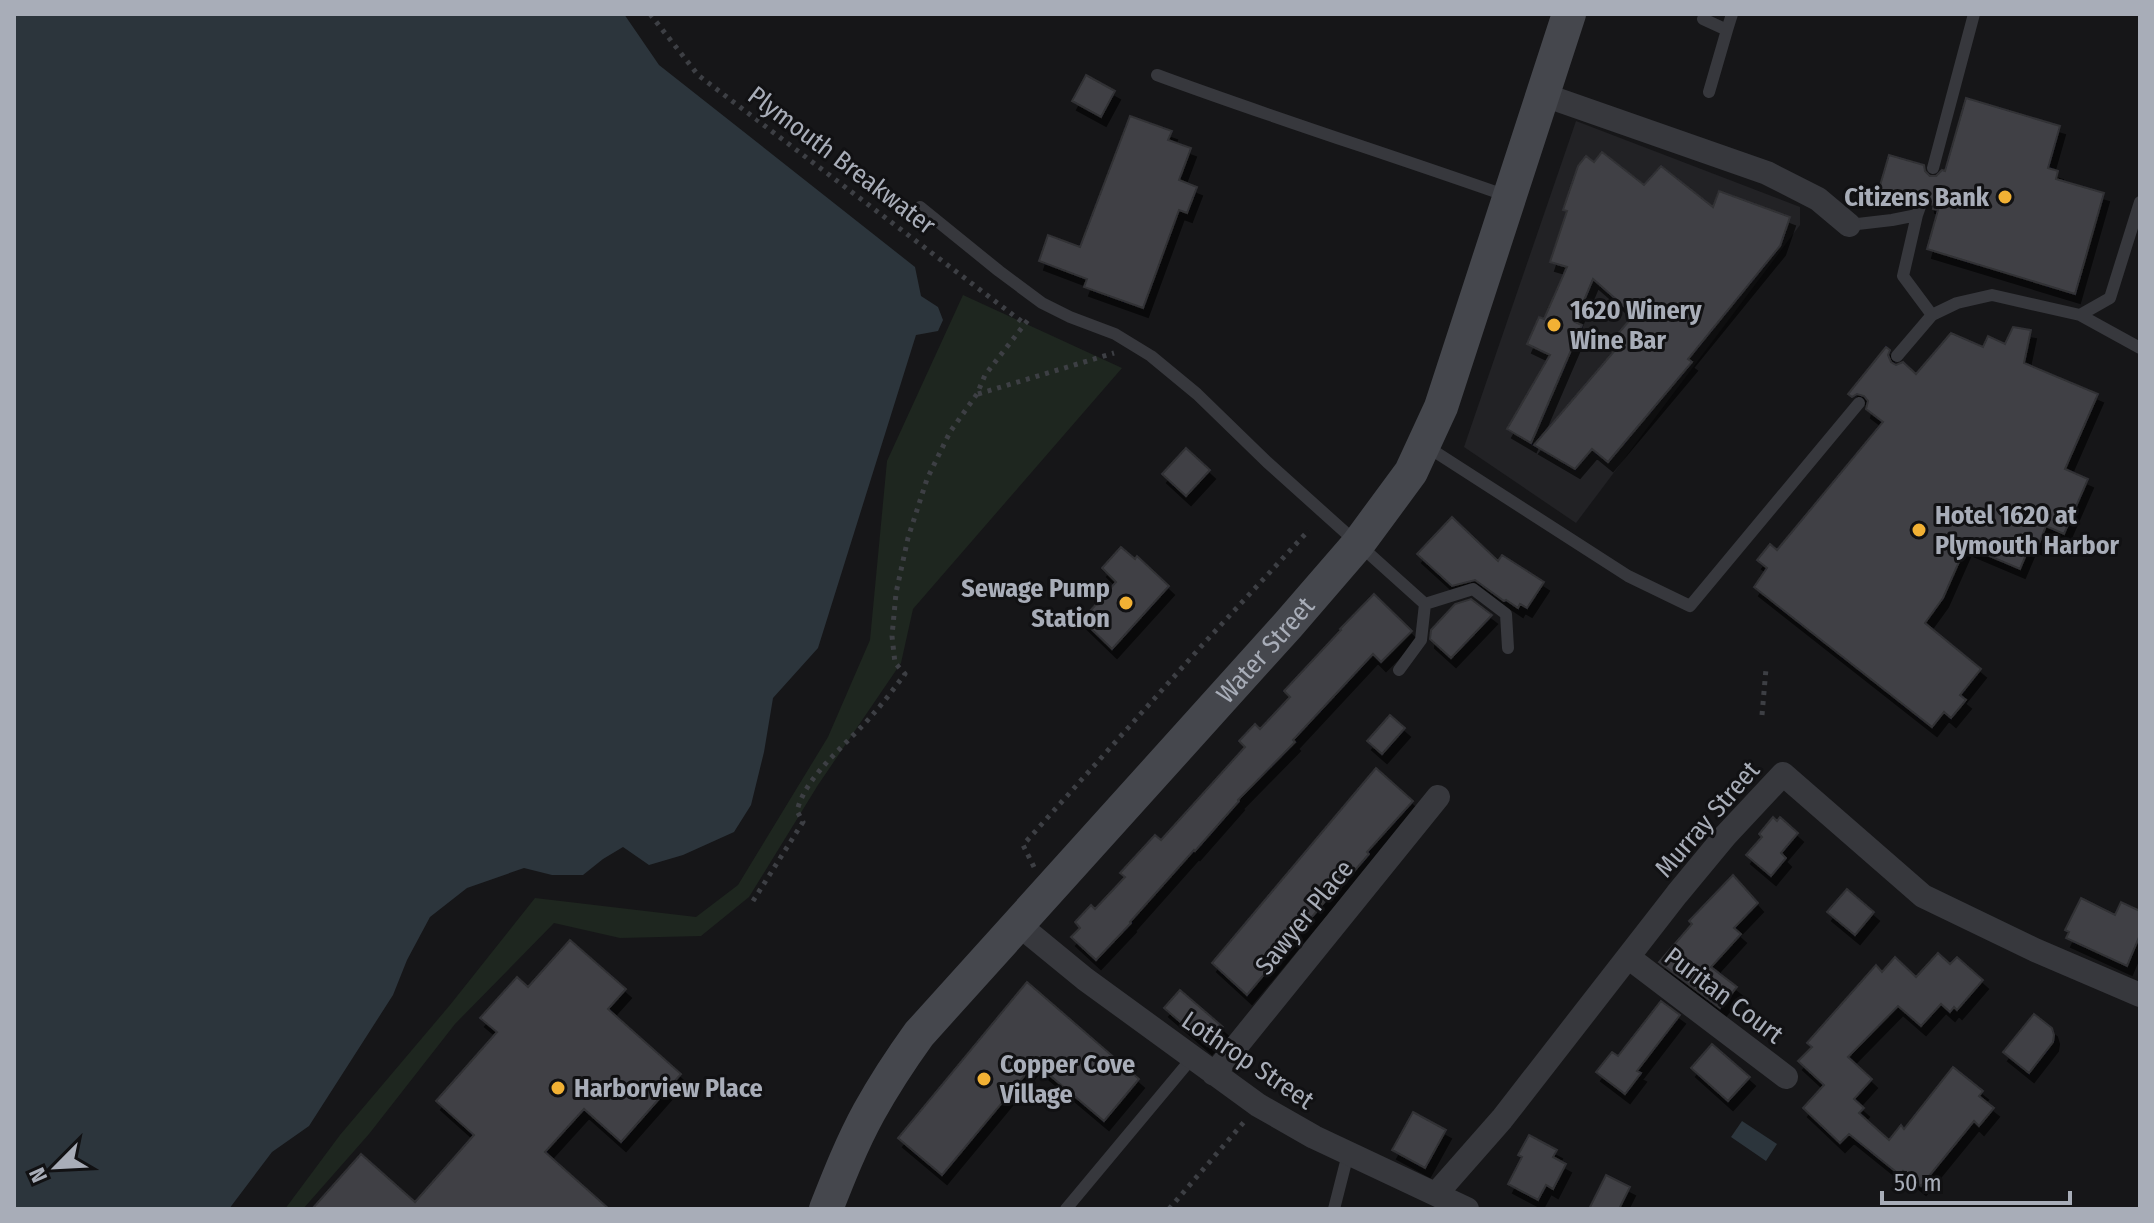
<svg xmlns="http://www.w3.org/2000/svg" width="2154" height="1223" font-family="'Fira Sans Condensed',sans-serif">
<defs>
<filter id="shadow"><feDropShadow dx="5" dy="9" stdDeviation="0" flood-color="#0009"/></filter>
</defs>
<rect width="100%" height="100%" fill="#161618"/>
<path fill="#222225" d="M1576,121L1800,207V225L1576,523L1464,447Z"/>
<path fill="#1e261f" d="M963,295L1122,368L913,609L901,663L818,785L749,897L701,936L620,938L554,923L455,1024L369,1134L303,1209H285L340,1135L450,1005L535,898L696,917L738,885L828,737L870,640L887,461Z"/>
<path fill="#2c353c" d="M14,14H624L659,65L915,267L921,296L938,307L943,320L938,331L916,335L818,648L773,698L764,752L751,805L734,832L683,855L649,865L623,847L603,859L583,875H552L524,868L467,888L430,917L407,960L393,995L309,1126L272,1152L229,1209H14Z
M1742,1121L1777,1144L1766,1161L1731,1137Z"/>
<path fill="#404145" stroke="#303034" stroke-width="2" filter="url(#shadow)" d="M1086,75L1115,91L1101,117L1072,101Z
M1966,98L2060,126L2048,168L2058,171L2056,179L2104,193L2075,294L1927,249L1938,210L1933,209L1934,205L1930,204L1929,196L1926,193L1920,192L1913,199L1879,189L1889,155L1924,165L1925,171L1930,176H1936L1942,170L1945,171Z
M1130,116L1172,131L1168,140L1191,148L1179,180L1197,187L1187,213L1179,210L1143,308L1084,287L1087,279L1039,261L1048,235L1080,247Z
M1602,152L1644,185L1661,166L1713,207L1719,191L1790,217L1780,246L1688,359L1692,362L1608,462L1592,449L1575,469L1534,445L1622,342L1616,336L1634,315L1593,279L1575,322L1582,325L1531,443L1507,429L1550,355L1527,344L1539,317L1544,319L1567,267L1550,262L1567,211L1563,210L1578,166L1586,156L1594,162Z
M2013,327L2031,330L2024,363L2098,394L2065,469L2088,479L2064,534L2046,526L2038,546L2031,543L2020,569L1966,546L1943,598L1925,623L1981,669L1960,695L1966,700L1951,718L1944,712L1932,727L1754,587L1767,568L1757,560L1770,544L1777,550L1883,422L1866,409L1868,401L1864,396L1857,394L1852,397L1848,394L1886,347L1890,350L1888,355L1891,362L1896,365L1903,362L1916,374L1951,333L1983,347L1988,336L2005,344Z
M1186,448L1210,470L1186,496L1162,474Z
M1452,517L1498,561L1502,555L1544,582L1527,608L1520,604L1518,608L1506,600L1504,601L1475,580L1452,586L1417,554Z
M1121,547L1135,559L1137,556L1169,586L1112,649L1082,620L1116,582L1102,568Z
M1374,594L1412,631L1381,662L1373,654L1293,740L1295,742L1238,800L1239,801L1195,851L1194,850L1130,922L1131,923L1096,960L1071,937L1080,928L1075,922L1091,905L1095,909L1125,877L1120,873L1155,835L1161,840L1245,747L1239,741L1255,724L1260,729L1290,697L1284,691L1341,630L1340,629Z
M1471,599L1492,615L1451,658L1430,639L1431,630L1455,604Z
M1390,715L1405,728L1382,754L1367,741Z
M1376,768L1413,801L1367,852L1369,854L1338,890L1336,888L1247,995L1212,963Z
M1773,817L1777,821L1780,817L1798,833L1781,853L1786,858L1771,876L1746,855L1762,837L1759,834Z
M1733,875L1758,903L1734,928L1741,934L1711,967L1737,987L1720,1008L1659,962L1692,924L1689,921Z
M1847,889L1874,912L1855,935L1827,912Z
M2081,898L2115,915L2121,902L2140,911V935L2127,966L2066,938L2069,932L2065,930Z
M570,940L626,989L608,1009L681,1074L621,1142L584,1109L545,1152L609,1209H312L361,1154L415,1202L474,1135L436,1101L497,1032L480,1018L517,977L528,987Z
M1938,953L1950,964L1957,957L1983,980L1957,1010L1954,1007L1950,1012L1941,1004L1921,1026L1898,1006L1848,1057L1872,1079L1854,1099L1864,1108L1859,1113L1889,1140L1901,1125L1904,1129L1953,1067L1983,1091L1979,1096L1994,1108L1979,1126L1974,1121L1921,1186L1903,1171L1900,1175L1849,1134L1840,1143L1803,1108L1824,1085L1798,1061L1812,1047L1807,1043L1876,965L1882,972L1895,957L1916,977Z
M1027,982L1139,1079L1104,1121L1035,1063L942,1175L898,1138Z
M1180,990L1223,1027L1207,1045L1164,1008Z
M1661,1001L1680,1015L1637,1071L1641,1073L1625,1094L1596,1072L1612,1052L1618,1056Z
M2034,1014L2052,1028L2054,1035L2053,1042L2029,1073L2003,1052Z
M1712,1044L1750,1077L1728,1101L1691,1068Z
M1413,1112L1446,1130L1425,1168L1392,1150Z
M1529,1135L1557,1150L1553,1157L1566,1164L1553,1189L1546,1185L1538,1200L1508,1184L1522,1157L1518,1155Z
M1606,1175L1630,1187L1619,1209H1589Z"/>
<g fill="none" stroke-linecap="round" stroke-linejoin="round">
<path stroke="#3d3f44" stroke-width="5" stroke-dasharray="4 6" stroke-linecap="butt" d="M650,14L698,75L1025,324
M978,394L1114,353
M1762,715L1766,669
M1034,867L1023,845L1206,641L1309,530
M753,901L803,822L797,811C806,774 850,742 874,713C885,701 895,687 905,674L895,663L892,636L896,593L908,538L927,479L950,432L977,394L985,375L1031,316
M1169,1209L1244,1122"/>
<path stroke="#37383d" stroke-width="12" d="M1703,19L1727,30L1732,14
M1157,75C1273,118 1391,155 1507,196
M1709,92L1727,30
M1933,168L1974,14
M920,207L999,271L1042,303L1070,317L1115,334L1151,356L1197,394L1267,462L1425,604L1473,589L1506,614L1508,648
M1917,215L1903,276L1932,315L1957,303L1992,295L2080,315L2140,348
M1849,225L1892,220L1917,215L1922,201
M2080,315L2110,298L2140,202
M1897,356L1932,315
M1426,446L1628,576L1690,606L1859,403
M1399,670L1421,640L1425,604
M1066,1209L1192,1058
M1334,1209L1348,1154"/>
<path stroke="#37383d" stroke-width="24" d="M1544,95L1767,173L1818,199L1849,225
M1018,924L1085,979L1258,1105L1314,1137L1467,1209
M1628,957L1786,1077
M1214,1074L1438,797
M1436,1194L1502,1119L1677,894L1725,836L1783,774L1923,896L2035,950L2140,995"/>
<path stroke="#45474d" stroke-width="34" id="s1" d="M826,1209C839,1176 852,1143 869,1112C884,1085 901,1059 919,1034L1288,625L1358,544L1411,472L1441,407L1569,14"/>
</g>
<g fill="#f2b134" stroke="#111113" stroke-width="3">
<circle cx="2005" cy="197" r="8"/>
<circle cx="1554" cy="325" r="8"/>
<circle cx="1919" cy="530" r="8"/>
<circle cx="1126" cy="603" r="8"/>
<circle cx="984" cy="1079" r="8"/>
<circle cx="558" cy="1088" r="8"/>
</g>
<g text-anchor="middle" stroke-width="6" stroke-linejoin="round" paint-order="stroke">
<g font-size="26" fill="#a8adb8" stroke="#111113">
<text transform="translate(842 160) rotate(37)" y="9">Plymouth Breakwater</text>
<text dy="9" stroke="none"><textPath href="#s1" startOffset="716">Water Street</textPath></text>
<text transform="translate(1707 819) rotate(-49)" y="9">Murray Street</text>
<text transform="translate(1304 917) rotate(-51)" y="9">Sawyer Place</text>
<text transform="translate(1724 995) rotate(37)" y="9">Puritan Court</text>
<text transform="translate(1248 1060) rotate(34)" y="9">Lothrop Street</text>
</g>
<g font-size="26" font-weight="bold" fill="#a8adb8" stroke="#111113" text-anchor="start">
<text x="1989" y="206" text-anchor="end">Citizens Bank</text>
<text x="1570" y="319">1620 Winery<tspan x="1570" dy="30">Wine Bar</tspan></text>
<text x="1935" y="524">Hotel 1620 at<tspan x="1935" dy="30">Plymouth Harbor</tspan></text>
<text x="1110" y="597" text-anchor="end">Sewage Pump<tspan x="1110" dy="30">Station</tspan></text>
<text x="1000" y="1073">Copper Cove<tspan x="1000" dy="30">Village</tspan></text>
<text x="574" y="1097">Harborview Place</text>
</g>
</g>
<rect width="2154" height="1223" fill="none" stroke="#a8adb8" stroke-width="32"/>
<g transform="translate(56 1167) rotate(246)" stroke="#111113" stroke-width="6" paint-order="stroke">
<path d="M0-6L14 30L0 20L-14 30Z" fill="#a8adb8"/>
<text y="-12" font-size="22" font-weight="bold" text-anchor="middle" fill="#a8adb8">N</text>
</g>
<path d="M1882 1191v12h188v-12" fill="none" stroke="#a8adb8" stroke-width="4"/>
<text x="1894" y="1191" font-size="24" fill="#a8adb8" stroke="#111113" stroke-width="6" paint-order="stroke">50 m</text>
</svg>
